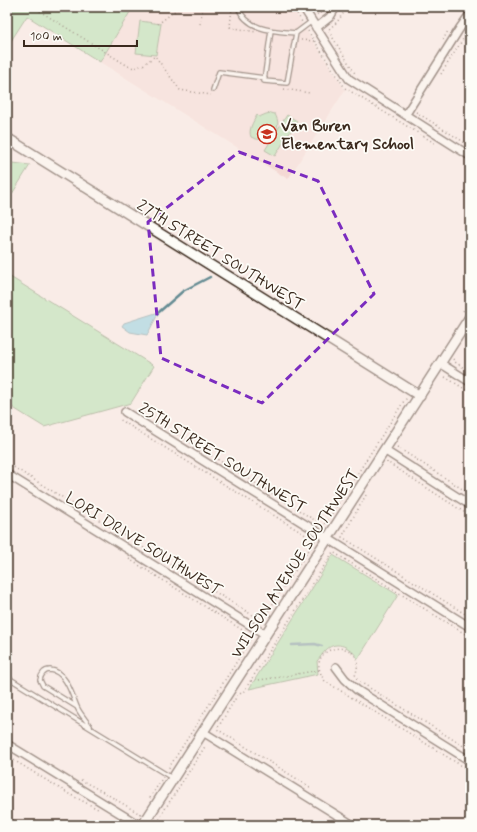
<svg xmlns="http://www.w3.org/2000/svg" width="477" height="832" font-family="Mynerve,sans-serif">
<rect width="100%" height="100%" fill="#f9ece7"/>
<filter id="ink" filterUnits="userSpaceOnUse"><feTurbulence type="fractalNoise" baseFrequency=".025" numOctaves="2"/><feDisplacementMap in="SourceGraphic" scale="8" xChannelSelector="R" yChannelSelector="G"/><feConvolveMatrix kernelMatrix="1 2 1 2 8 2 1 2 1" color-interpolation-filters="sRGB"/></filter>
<g filter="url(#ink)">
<path fill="#f4d9d4" d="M133,7H291L345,90L288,179L100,62Z"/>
<path fill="#a7e1a6" stroke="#718662" d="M7,7H133L100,62L27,16L7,47Z
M140,21L161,24L156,55L136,53Z
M271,113L275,114C279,122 278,124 276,132L287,115L297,121L275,156L265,150L275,134C269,141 259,141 251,137C248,130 253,122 257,115L259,117L266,114Z
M13,163L30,165L7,202V172Z
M7,275L154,366L131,403L44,427L7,404Z
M333,555L398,595L358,659C352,648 337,639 326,650C322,654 320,658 317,661L318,674L249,689Z"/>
<path fill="#7fccdf" stroke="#648b92" d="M159,312L147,335L130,332L122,326L124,323Z"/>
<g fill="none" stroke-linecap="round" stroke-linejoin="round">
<path stroke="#648b92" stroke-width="2.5" d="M159,312L183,291L210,277
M292,645L315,644L322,646"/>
<g stroke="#3b2a1e" stroke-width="6">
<path id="lane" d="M238,7C247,31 274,31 296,33L312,21
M271,30L264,81L287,83L296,33
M213,90L219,72L265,78
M7,677L172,778
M77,707L43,686L40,680C41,675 44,670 50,670C66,671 72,695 77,707C80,714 86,720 90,726"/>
</g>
<g stroke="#3b2a1e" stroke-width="10">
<path id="street" d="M303,7L349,79L470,156
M316,28L330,17L336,7
M406,114L460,28L470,14
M440,363L470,382
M125,412L470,627
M384,450L470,505
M7,474L266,635
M336,667L345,679L357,690L470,761
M203,732L353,825
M7,744L139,825"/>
</g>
<g stroke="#3b2a1e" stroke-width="12">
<path id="secondary" d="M7,138L420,396
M143,825L470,317"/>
</g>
<path stroke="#3b2a1e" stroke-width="1.5" stroke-dasharray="1 3" stroke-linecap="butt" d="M33,7L128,66L134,68L143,65L155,56L180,90L211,95
M232,7L230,27L256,32
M293,7L302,22
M313,7L318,15L327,7
M348,7L337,22L328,30L356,75
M158,24L180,7
M200,24L203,7
M308,31L345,88L436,144
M301,40L314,41
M443,40L448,31
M441,74L470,28
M284,89L310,93
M416,112L470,146
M463,311L470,301
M453,359L455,362L470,372
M445,377L470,392
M177,434L324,526L404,401L408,397
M397,447L470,494
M7,463L262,621L291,575L295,571L315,541L119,419
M387,463V462L470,516
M366,495L342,537L470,617
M129,559L252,636L248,644L168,769
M357,679L355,676C371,634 298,643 325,681L470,771
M251,681L281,677L319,670
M360,682L470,750
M7,756L69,794L98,809
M81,780L105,793L140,814V813
M310,787L217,729L237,696L244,691L333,552L470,637
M150,798L163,777
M154,825L159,821L163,812L206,745"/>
<use href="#lane" stroke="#fdfcf7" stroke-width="3.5"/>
<use href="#street" stroke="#fdfcf7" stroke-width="7"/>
<use href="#secondary" stroke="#fdfcf7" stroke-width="9"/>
</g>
</g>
<path d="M0 0H477V832H0ZM239,152L318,181L374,294L262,403L161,358L148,222Z" fill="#f9ece7" fill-opacity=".55" fill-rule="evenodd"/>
<path fill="none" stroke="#7b2cbf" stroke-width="3" stroke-dasharray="8 5" stroke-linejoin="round" d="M239,152L318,181L374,294L262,403L161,358L148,222Z"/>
<defs>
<g id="school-ring" transform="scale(1)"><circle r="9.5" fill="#fdfcf7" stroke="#c8321e" stroke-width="1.5"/><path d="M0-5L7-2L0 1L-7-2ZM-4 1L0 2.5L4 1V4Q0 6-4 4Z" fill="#c8321e"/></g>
</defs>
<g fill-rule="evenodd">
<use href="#school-ring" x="267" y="134"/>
</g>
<g text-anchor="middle" stroke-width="3.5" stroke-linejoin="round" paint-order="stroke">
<g font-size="16" font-weight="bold" fill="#3b2a1e" stroke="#fdfcf7" text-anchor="start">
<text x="281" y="131">Van Buren<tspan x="281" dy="18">Elementary School</tspan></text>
</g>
<g font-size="16" fill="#3b2a1e" stroke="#fdfcf7">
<text transform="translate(221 254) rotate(32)" y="6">27TH STREET SOUTHWEST</text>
<text transform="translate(223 457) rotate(32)" y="6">25TH STREET SOUTHWEST</text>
<text transform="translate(144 543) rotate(32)" y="6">LORI DRIVE SOUTHWEST</text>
<text transform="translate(294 563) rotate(-57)" y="6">WILSON AVENUE SOUTHWEST</text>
</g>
</g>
<rect width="477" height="832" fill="none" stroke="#fdfcf7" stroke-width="24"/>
<rect x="12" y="12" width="453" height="808" fill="none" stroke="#3b2a1e" stroke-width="1.5" filter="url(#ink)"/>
<path d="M24 40v6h113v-6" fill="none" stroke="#3b2a1e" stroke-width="2"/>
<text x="30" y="40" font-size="12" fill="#3b2a1e" stroke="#fdfcf7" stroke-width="3" paint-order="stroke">100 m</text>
</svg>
